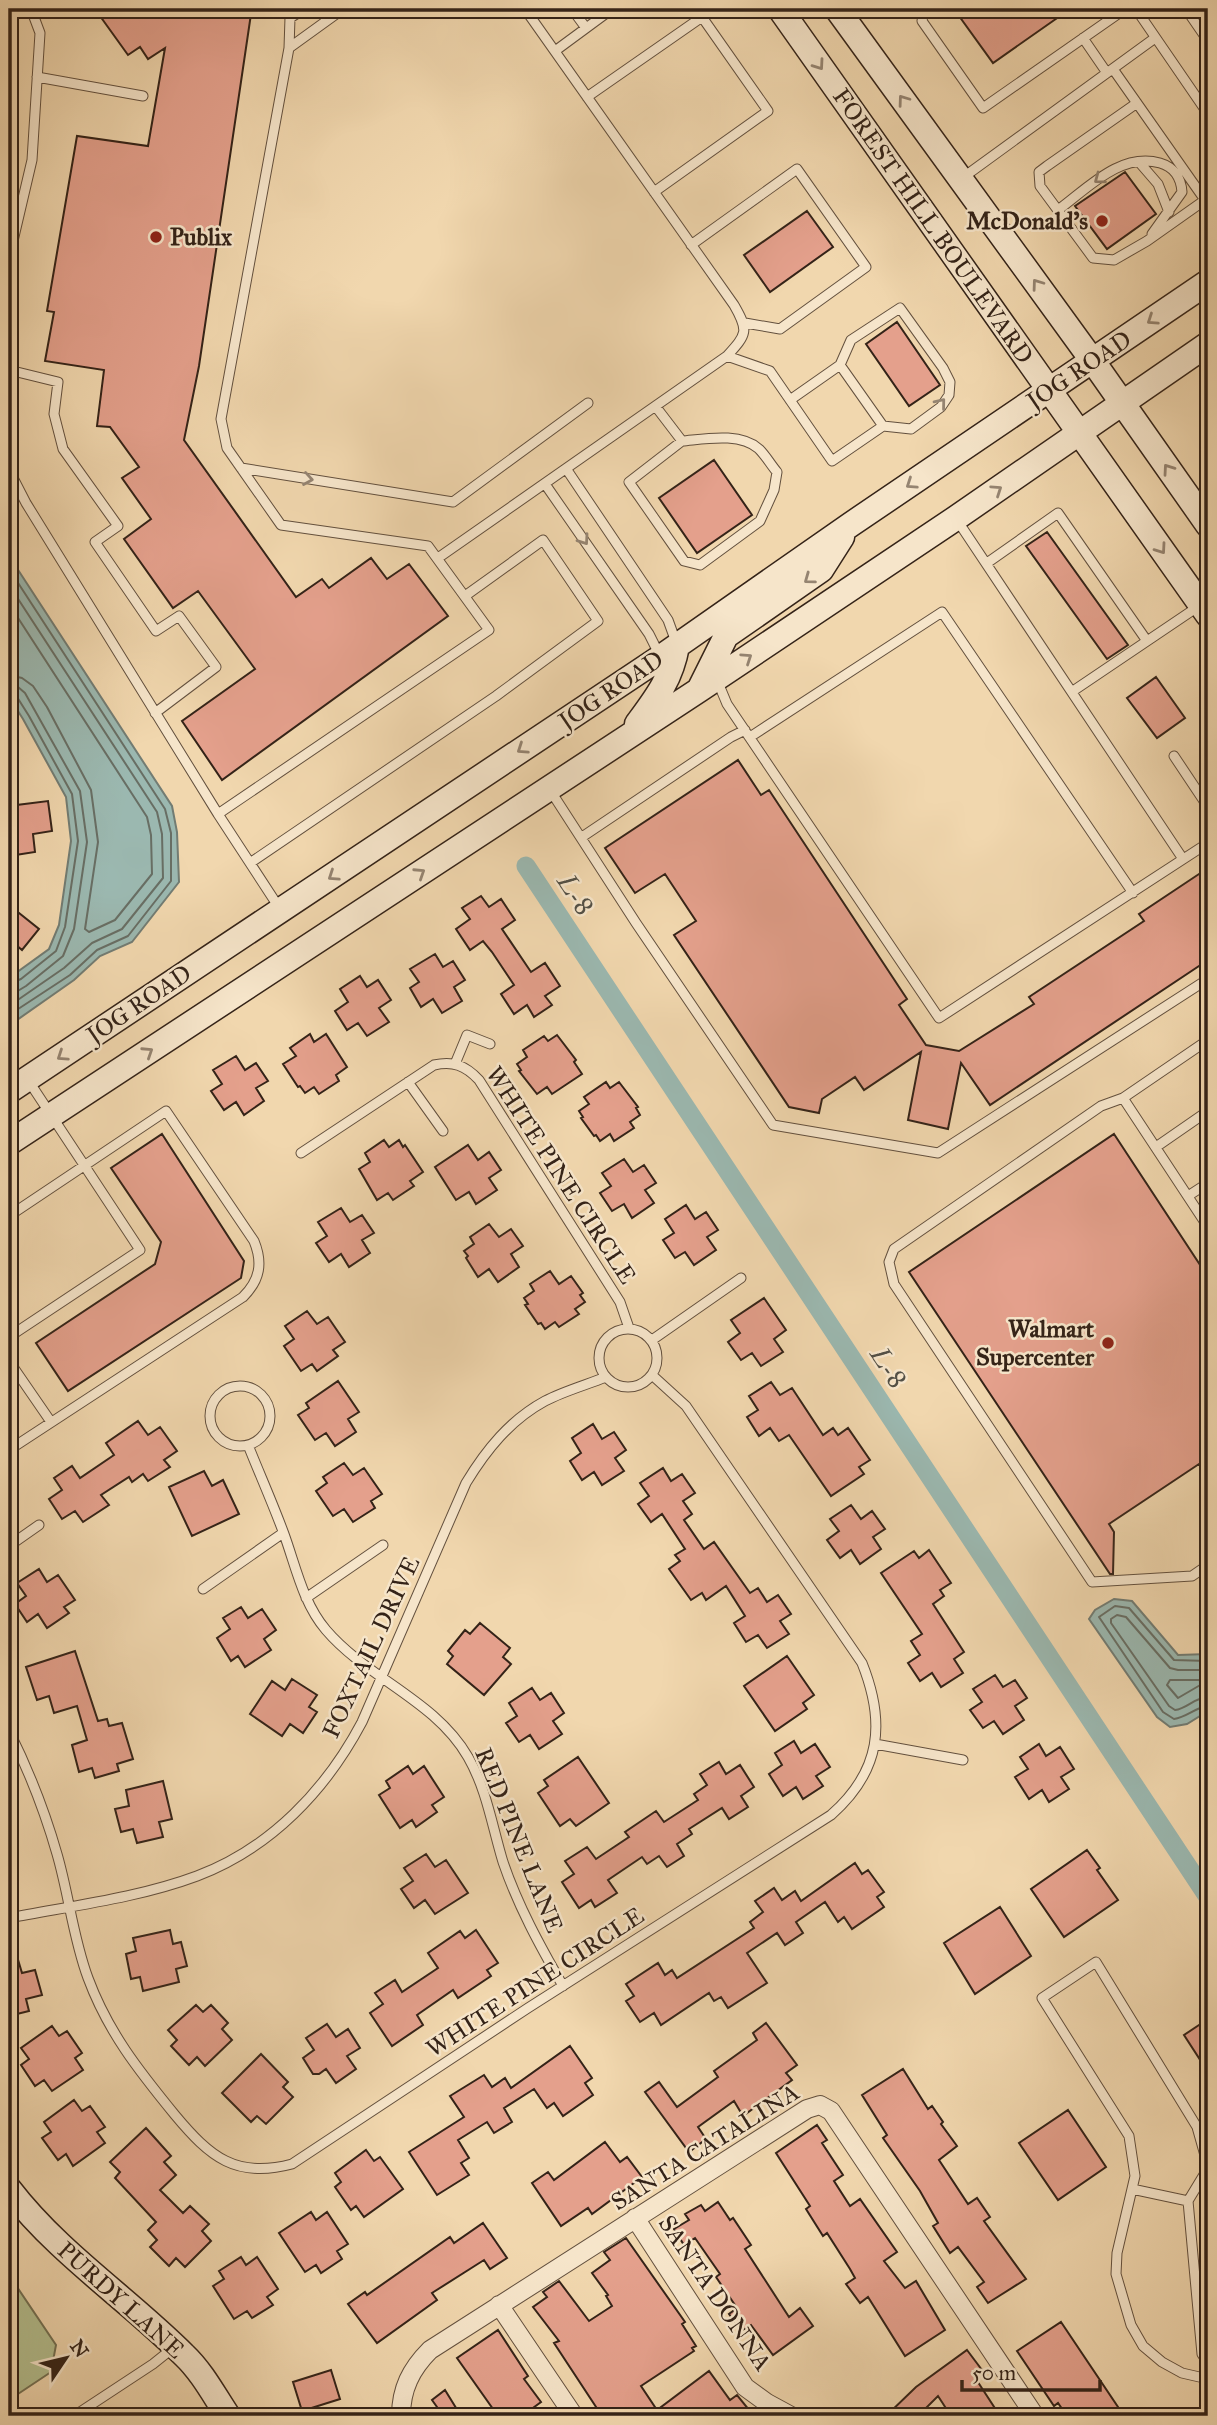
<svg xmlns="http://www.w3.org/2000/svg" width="1217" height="2425" font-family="'IM FELL Great Primer',serif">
<rect width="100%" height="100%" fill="#f1d7ae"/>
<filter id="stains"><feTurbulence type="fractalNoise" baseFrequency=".00286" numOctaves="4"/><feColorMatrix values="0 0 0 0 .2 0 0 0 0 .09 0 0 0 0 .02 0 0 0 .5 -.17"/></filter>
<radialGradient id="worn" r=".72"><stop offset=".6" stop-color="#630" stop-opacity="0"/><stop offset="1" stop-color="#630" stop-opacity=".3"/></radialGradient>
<path fill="#b4bf8f" stroke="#747154" stroke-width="2" d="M9,2275L56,2345L51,2372L9,2400Z"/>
<path fill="#9bb8b0" stroke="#727c73" stroke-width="2" d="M9,556L172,806L177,832L179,882L132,942L100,956L74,980L17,1020L9,1022V978L49,949L59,925L71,841L66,797L23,719L9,697Z
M1114,1599L1132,1601L1178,1655L1208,1654V1711L1187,1724L1170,1727L1157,1717L1089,1619L1095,1610Z"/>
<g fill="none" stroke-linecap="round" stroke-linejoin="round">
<path stroke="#686e64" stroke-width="2" d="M9,569L165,809L171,833V881L128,936L97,950L70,975L9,1015
M9,585L157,812L162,834L163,878L122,929L92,943L64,968L9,1006
M9,604L147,817L151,835L152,874L115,920L89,932L85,929L98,842L91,790L47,707L33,686L22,678L9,675
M9,686L18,687L25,693L80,791L87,842L74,929L63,956L26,986L16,992L9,993
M9,695L17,697L29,716L72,794L78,841L65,927L56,951L21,979L9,984
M1208,1661L1174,1660L1129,1608L1115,1606L1099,1617L1163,1712L1174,1719C1187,1717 1196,1707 1208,1706
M1208,1670H1178L1170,1668L1126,1617L1117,1615L1111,1619V1623L1169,1706L1175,1710C1187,1709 1195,1697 1208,1697
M1170,1680H1199L1202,1684L1178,1698L1167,1685Z"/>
<path stroke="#9bb8b0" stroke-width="19" d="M526,866L1208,1897"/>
</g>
<path fill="#e4a08c" stroke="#342318" stroke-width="2" d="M95,9H247L251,14L199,366L184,440L296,597L322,579L329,588L371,558L387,579L409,564L448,616L222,780L182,721L255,669L198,591L173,608L124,539L151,519L122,478L139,467L110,427L97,426L104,370L45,361L54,312L47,311L77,136L148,146L165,48L148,59L140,47L128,55Z
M954,9H1070L993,63Z
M1125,172L1156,214L1107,249L1075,206Z
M807,211L833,247L770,292L744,255Z
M897,322L940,385L909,406L866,344Z
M714,460L752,515L697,553L659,498Z
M1047,532L1128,645L1107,659L1026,546Z
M1156,677L1185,718L1157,738L1127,698Z
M738,760L761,795L769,790L907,999L899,1005L926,1045L959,1051L1034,1004L1029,997L1144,921L1139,914L1208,868V960L990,1105L961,1063L948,1129L908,1120L921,1052L864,1090L855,1077L822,1099L819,1113L789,1107L674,935L696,921L665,874L635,893L605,848Z
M48,801L52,831L33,834L35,852L9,856V806Z
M481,896L489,907L501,899L515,920L502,929L531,972L545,963L560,986L545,996L552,1005L534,1017L527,1005L514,1014L501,994L514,985L492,952L483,941L470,950L456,929L470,919L462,908Z
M9,905L39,929L22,950L9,939Z
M435,954L443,967L453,961L465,980L454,987L462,1001L442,1013L433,999L421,1007L410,988L419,982L410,969Z
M360,976L367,987L378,980L391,1000L379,1008L389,1022L367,1036L358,1023L347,1030L335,1011L348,1002L340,989Z
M310,1034L314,1042L326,1034L347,1067L336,1075L339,1081L319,1094L314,1087L305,1093L300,1086L298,1087L283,1064L296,1056L290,1048Z
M557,1035L576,1060L574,1062L582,1074L552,1094L547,1087L537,1094L519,1071L521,1070L517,1064L527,1057L523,1050L544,1036L548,1041Z
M236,1056L245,1070L256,1063L268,1081L256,1088L264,1101L244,1115L236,1102L224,1110L211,1091L222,1084L213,1070Z
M606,1082L610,1088L619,1082L638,1107L636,1108L640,1115L630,1122L634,1128L614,1141L610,1134L600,1141L596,1135L594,1136L581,1118L583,1117L579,1111L589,1104L584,1097Z
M162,1134L244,1261L241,1278L68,1391L36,1343L155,1264L161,1242L111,1168Z
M1114,1134L1208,1277V1475L1199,1464L1109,1524L1114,1532L1113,1574H1110L909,1272Z
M384,1140L389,1147L399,1140L403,1147L405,1145L423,1172L410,1181L414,1186L393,1200L388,1193L377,1200L359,1169L370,1162L365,1153Z
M468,1145L478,1160L489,1152L501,1170L489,1178L497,1190L476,1204L469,1192L456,1200L435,1167Z
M624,1159L633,1172L644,1165L656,1183L645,1190L654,1203L632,1218L624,1204L612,1211L600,1193L611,1186L602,1173Z
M686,1205L695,1219L706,1212L718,1230L707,1237L716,1250L694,1265L685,1252L675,1258L663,1240L674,1233L665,1219Z
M341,1208L350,1222L362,1215L374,1233L362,1240L370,1253L349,1267L341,1254L329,1262L316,1243L327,1236L318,1222Z
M489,1224L499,1237L511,1229L523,1246L511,1254L519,1267L498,1282L489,1269L478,1277L466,1258L468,1256L464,1251L474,1244L470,1237Z
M550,1271L559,1284L571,1276L583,1293L580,1295L585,1302L575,1309L579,1314L559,1327L555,1322L545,1329L541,1323L538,1324L525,1305L528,1304L524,1298L534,1291L530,1284Z
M764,1298L786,1330L774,1339L783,1352L761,1366L752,1353L741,1360L728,1342L740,1333L731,1320Z
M307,1311L317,1324L328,1317L345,1342L333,1350L338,1356L317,1371L312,1364L301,1371L284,1346L294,1339L285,1326Z
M338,1381L359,1412L348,1419L356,1432L335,1446L326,1433L315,1440L298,1415L309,1408L306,1403Z
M771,1382L780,1395L792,1388L823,1435L833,1428L838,1435L848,1428L870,1460L859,1467L864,1474L831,1496L789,1435L779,1441L770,1428L759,1436L747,1417L758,1410L749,1396Z
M138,1421L148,1435L160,1427L177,1451L164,1460L170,1467L148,1481L143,1474L132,1482L129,1477L101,1495L109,1505L83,1522L75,1511L62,1519L49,1499L62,1490L54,1478L72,1466L80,1478L114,1455L106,1443Z
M593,1424L602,1439L614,1432L626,1450L615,1458L624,1471L602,1485L594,1472L582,1480L570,1461L581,1453L572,1438Z
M344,1463L353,1475L364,1468L382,1494L371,1501L375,1508L353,1522L344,1509L333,1516L316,1491L327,1483L323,1477Z
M663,1468L671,1481L682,1474L695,1493L683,1501L692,1514L684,1520L704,1549L714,1542L750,1593L758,1588L767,1602L778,1595L791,1614L780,1621L789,1634L767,1648L758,1635L746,1642L734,1623L745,1616L726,1586L706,1600L702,1593L691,1600L669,1569L680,1561L675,1555L685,1549L662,1514L651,1522L638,1504L649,1496L640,1483Z
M204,1471L212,1486L223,1480L239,1514L192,1536L169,1487Z
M851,1505L861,1519L872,1511L885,1529L873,1537L881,1549L860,1564L851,1550L840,1558L827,1540L839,1531L830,1519Z
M929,1550L951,1583L940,1590L944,1596L933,1604L964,1652L954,1659L963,1673L941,1687L932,1673L920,1681L908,1663L920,1655L911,1641L922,1634L881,1573L914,1551L919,1558Z
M39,1569L47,1582L58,1575L75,1600L64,1607L69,1613L47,1628L38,1614L27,1622L15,1604L26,1596L17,1583Z
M241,1607L248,1618L262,1609L276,1630L264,1639L271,1650L245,1667L238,1656L231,1661L217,1638L230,1629L223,1618Z
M480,1623L510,1648L503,1657L511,1664L484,1695L447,1664L453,1656L448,1651L465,1630L470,1634Z
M75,1651L98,1721L107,1719L109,1726L122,1723L133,1759L117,1764L119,1771L95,1778L92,1768L79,1772L72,1745L87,1740L77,1706L54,1713L49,1696L37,1700L26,1667Z
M787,1656L814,1695L803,1703L807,1709L775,1731L744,1686Z
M995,1675L1003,1687L1015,1680L1027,1698L1015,1706L1024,1720L1003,1734L994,1721L983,1728L970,1710L982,1702L973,1689Z
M292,1679L317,1695L309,1707L317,1712L303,1733L290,1724L282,1736L250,1714L272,1681L285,1690Z
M532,1688L540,1700L551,1693L564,1713L553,1721L562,1734L539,1749L530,1735L519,1742L506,1723L517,1716L509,1703Z
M794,1741L801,1753L815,1744L830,1767L816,1776L823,1786L803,1799L796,1787L783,1796L769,1774L782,1765L775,1753Z
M1039,1744L1046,1756L1060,1747L1074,1769L1061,1777L1069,1789L1049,1802L1042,1790L1029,1799L1015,1777L1028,1769L1020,1757Z
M578,1757L609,1803L576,1826L570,1819L560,1826L538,1793L548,1786L544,1780Z
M719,1762L726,1774L740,1765L754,1787L741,1796L748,1807L729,1819L722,1808L689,1829L692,1834L677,1844L684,1856L667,1867L659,1856L647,1864L642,1857L608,1880L617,1893L595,1907L591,1900L579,1908L562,1882L574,1874L565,1861L587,1847L596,1859L629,1837L625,1832L656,1811L664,1822L698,1800L694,1794L707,1785L700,1774Z
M408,1766L413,1774L424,1766L444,1797L432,1805L437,1812L416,1827L412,1820L400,1828L379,1795L390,1788L386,1781Z
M163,1781L172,1819L159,1822L163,1837L137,1843L133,1829L121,1832L115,1809L129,1806L126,1790Z
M1087,1850L1100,1868L1097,1870L1118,1900L1064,1937L1031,1889Z
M426,1854L435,1867L446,1860L468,1893L435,1914L425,1900L414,1908L401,1889L413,1881L404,1868Z
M855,1863L862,1874L868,1870L884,1892L877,1897L884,1907L852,1929L844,1917L838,1922L825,1902L796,1922L803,1933L785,1945L777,1933L747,1953L767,1983L728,2008L721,1997L714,2001L709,1993L661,2025L654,2013L640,2022L626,2001L634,1996L626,1984L658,1963L665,1975L672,1970L677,1978L754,1928L750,1922L763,1912L755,1901L774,1888L782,1900L795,1891L801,1901Z
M1000,1907L1031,1956L975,1994L944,1943Z
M170,1930L173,1944L181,1942L187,1966L176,1969L179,1982L143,1991L140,1977L131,1979L126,1954L136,1951L133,1938Z
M476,1930L498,1963L487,1970L491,1976L458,1998L453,1990L417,2015L423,2025L392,2046L370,2013L383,2004L375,1993L395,1980L402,1992L438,1968L428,1953L460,1931L465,1938Z
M13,1943L22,1973L35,1970L42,1995L26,1999L29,2011L9,2016V1944Z
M196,2005L203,2012L211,2005L228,2023L222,2029L232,2040L205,2066L197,2057L189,2065L171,2046L177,2040L168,2030Z
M1208,2019V2072L1184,2035Z
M766,2023L797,2065L786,2073L792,2080L743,2116L734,2101L698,2127L706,2139L689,2152L645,2092L659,2082L677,2107L718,2077L714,2071L757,2040L753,2033Z
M327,2024L336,2037L348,2029L360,2048L347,2056L356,2069L336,2083L326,2069L319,2074H313L303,2058L314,2050L306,2038Z
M52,2026L59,2036L67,2031L82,2053L75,2058L83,2070L52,2091L44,2080L35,2086L21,2065L29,2059L21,2048Z
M570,2046L592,2078L585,2083L593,2095L563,2116L554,2103L547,2108L534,2089L504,2108L512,2122L494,2133L487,2122L458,2140L469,2158L461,2163L469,2175L437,2195L409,2152L464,2117L450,2096L484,2075L492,2087L505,2078L511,2088Z
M261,2054L288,2082L283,2087L293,2097L266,2124L257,2116L251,2122L222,2093Z
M903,2069L928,2109L932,2106L943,2122L941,2124L957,2146L939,2160L968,2204L977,2198L990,2217L984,2221L1026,2279L988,2303L977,2287L984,2282L958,2247L950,2253L933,2226L938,2223L920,2191L883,2138L887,2135L862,2095Z
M74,2100L82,2111L90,2106L105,2127L97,2132L105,2143L73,2166L66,2154L58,2160L42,2138L51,2132L44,2122Z
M1068,2110L1106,2167L1058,2200L1019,2143Z
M817,2125L827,2140L822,2143L843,2175L834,2181L850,2206L860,2199L897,2252L884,2261L905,2288L916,2281L945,2330L905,2356L868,2297L860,2303L846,2284L855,2278L850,2269L827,2233L823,2236L806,2209L810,2206L776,2153Z
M146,2128L171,2156L164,2162L176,2175L160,2190L183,2213L190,2206L209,2224L202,2231L211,2241L185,2267L176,2258L169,2266L150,2247L157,2240L148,2230L156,2222L115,2178L120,2172L110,2162Z
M605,2142L620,2162L627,2157L642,2177L592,2214L588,2208L561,2226L532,2183L548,2172L554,2180Z
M366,2150L374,2161L380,2157L403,2189L364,2217L356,2206L351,2210L335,2187L341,2182L335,2173Z
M718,2202L730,2220L733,2218L751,2245L745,2249L789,2317L800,2308L813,2326L773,2355L751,2325L741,2331L729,2314L737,2308L716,2277L720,2274L695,2238L684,2245L674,2229L689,2220L685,2214L701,2205L705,2211Z
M311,2212L316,2220L327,2212L348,2244L337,2251L342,2259L321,2273L316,2265L305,2272L279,2233Z
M483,2223L507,2258L490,2269L484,2260L432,2293L437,2300L377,2343L348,2304L365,2292L367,2295L450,2237L454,2243Z
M626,2238L685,2322L682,2324L696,2346L692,2348L694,2351L641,2386L657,2410L709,2371L730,2400L737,2395L754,2416H602L554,2343L559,2341L533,2307L547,2297L543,2292L559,2281L589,2321L612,2306L606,2296L608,2295L592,2273L610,2260L604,2252Z
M241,2257L246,2265L257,2257L278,2289L267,2297L273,2305L252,2318L247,2311L234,2319L213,2286L224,2279L219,2271Z
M1061,2322L1118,2407L1104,2416H1067L1058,2403L1054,2406L1017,2351Z
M498,2330L528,2376L524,2379L541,2402L522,2416H498L457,2358Z
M967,2350L982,2370L974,2376L1000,2416H951L938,2396L918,2416H886L916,2387Z
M331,2370L340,2399L302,2411L293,2382Z
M445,2390L461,2416H425L437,2407L432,2400Z"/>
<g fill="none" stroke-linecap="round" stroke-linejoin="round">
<g stroke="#63503e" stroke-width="11">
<path id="lane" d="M572,9L586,28
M924,9L922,21L983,108L1125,9
M1136,9L1208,114
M1186,9L1208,41
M290,18L304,9
M1083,38L1107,73
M289,48L343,9
M555,51L612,9
M1113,69L1205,200L1208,201
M37,77L143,96
M587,97L702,17L768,111L654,192
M1137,103L1047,166L1039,172L1040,186L1093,258L1114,260L1147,241L1205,200
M1139,162L1158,184L1169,212
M961,179L1155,38
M1058,210C1087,189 1120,152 1160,163C1174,167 1181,178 1182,192L1152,234
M691,245L797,169L866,267L780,329L745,323
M9,258L32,160L40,33L31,9
M727,356L770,371L832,461L883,426L840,365L790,400
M840,365L851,340L900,308L943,368L950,382L949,395L941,407L911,429L883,426
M9,370L58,382L54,414L63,449L118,526L95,542L156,631L179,616L216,667L155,713
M656,407L682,441C705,439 740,432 759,449C766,456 771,465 777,472L774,490L760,521L700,565L684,561L629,482L682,441
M241,468L453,502L588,403
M9,470L26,503L218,814
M567,470L668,620L676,642
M545,484L649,634L659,654
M957,520L1183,859
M438,558L727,356C747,334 749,331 734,305L525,9
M987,563L1058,513L1147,641
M717,680L727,704L939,1018L1208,843
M1073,691L1199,606
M750,737L942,612L1133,893
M1174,756L1208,807
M550,790L636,923L773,1125L938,1153L1208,979
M582,837L731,737L745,730
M250,863L496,696L598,621L543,540L465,596
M280,909L218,814L489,630L428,546L281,525L227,448L221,419L289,48L290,18L284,9
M1208,1040L1123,1098L1101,1106L894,1249L889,1262L894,1284L1092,1582L1192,1576L1208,1565
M455,1064L467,1035L490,1044
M408,1082L443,1131
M1123,1098L1208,1227
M1156,1147L1208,1111
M301,1153L434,1065C453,1061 465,1065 479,1080L620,1302L629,1328
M1188,1196L1208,1183
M9,1216L166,1111L254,1241C263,1263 260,1280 243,1297L9,1450
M599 1358a29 29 0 1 1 58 0a29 29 0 1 1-58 0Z
M9,1337L140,1250L28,1080
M652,1340L741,1278
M9,1361L51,1422
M210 1416a30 30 0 1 1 60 0a30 30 0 1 1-60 0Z
M248,1445C260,1475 273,1504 284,1534C296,1567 303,1603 326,1630C368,1679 435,1700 468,1757C487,1790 492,1826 503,1862C518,1906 540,1946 563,1986
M9,1546L39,1525
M203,1589L283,1533
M306,1598L383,1545
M9,1731C29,1771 45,1812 57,1854C69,1895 73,1938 88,1978C108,2032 139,2071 175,2115C210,2157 236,2179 292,2164L528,2008L831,1815C881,1771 886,1723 862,1663L686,1406L652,1375
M875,1744L963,1760
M9,1918C71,1906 138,1898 197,1876C271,1848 326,1790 362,1722L466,1483C486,1450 510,1420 545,1401C564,1391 586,1385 606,1377
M1208,2166L1197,2127L1096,1962L1042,1998L1129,2136L1135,2176L1117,2253L1116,2274L1131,2325L1143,2346L1162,2362L1182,2373L1208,2379
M1208,2168L1188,2201L1202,2354L1208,2363
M1132,2189L1188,2201
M74,2416L153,2364L173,2348"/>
</g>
<g stroke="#63503e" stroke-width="20">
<path id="street" d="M635,2218L745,2387L767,2403L791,2416
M499,2305L574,2416
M401,2416C401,2389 411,2369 430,2350L807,2109L820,2105L831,2111L1035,2416"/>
</g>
<g stroke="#342318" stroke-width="27">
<path id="secondary" d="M780,9L1208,615
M837,9L1092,360L1208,525
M700,688L726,636L821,570L842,537
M637,724C657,697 671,679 677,646
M9,1091L661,657L850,525L1208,282
M9,1143L699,690L956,518L1208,344
M9,2189C59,2254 127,2298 184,2355C202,2372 214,2395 228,2416"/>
</g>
<use href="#lane" stroke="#f6e5ca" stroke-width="9"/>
<use href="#street" stroke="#f6e5ca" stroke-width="18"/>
<use href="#secondary" stroke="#f6e5ca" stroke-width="24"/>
</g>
<defs><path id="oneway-chevron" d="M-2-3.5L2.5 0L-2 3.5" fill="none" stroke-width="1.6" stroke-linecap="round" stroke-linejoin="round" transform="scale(1.75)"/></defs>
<g stroke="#958471">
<use href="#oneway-chevron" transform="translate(819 65) rotate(55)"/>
<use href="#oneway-chevron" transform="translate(903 100) rotate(-126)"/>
<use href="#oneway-chevron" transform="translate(1099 179) rotate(143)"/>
<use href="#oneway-chevron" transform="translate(1037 284) rotate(-126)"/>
<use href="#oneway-chevron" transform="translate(1152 320) rotate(146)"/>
<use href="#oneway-chevron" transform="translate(941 403) rotate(-51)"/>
<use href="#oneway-chevron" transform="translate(1168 469) rotate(-125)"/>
<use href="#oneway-chevron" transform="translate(308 479) rotate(9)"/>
<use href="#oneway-chevron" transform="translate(911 484) rotate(146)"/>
<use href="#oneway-chevron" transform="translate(997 490) rotate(-34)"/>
<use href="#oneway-chevron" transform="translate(584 540) rotate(55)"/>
<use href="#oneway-chevron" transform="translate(1161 549) rotate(55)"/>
<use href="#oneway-chevron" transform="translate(809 579) rotate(144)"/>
<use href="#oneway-chevron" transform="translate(747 658) rotate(-34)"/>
<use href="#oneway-chevron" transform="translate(522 749) rotate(146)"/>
<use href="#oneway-chevron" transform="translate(420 873) rotate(-33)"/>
<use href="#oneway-chevron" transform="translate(333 876) rotate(146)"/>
<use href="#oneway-chevron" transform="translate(148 1052) rotate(-33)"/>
<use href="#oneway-chevron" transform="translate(62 1056) rotate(146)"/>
</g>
<g fill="#8f2418" stroke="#f6e5ca" stroke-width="2.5">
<circle cx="1102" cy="221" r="7"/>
<circle cx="156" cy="237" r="7"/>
<circle cx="1108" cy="1343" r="7"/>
</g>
<g text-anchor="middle" stroke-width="5" stroke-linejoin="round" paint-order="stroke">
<g font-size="24" font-weight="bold" fill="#342318" stroke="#f6e5ca" text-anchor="end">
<text x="1088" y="229">McDonald's</text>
<text x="170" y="245" text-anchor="start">Publix</text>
<text x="1094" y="1337">Walmart<tspan x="1094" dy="28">Supercenter</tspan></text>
</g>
<g font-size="24" fill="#342318" stroke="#f6e5ca">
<text transform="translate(933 226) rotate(55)" y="8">FOREST HILL BOULEVARD</text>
<text transform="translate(1079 370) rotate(-34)" y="8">JOG ROAD</text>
<text transform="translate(611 690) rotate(-34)" y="8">JOG ROAD</text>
<text transform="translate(139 1004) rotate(-34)" y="8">JOG ROAD</text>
<text transform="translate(561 1175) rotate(57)" y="8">WHITE PINE CIRCLE</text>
<text transform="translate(371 1647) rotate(-65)" y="8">FOXTAIL DRIVE</text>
<text transform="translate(519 1840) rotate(68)" y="8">RED PINE LANE</text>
<text transform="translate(535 1982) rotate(-33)" y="8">WHITE PINE CIRCLE</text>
<text transform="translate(705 2147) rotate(-32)" y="8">SANTA CATALINA</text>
<text transform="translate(715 2293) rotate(56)" y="8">SANTA DONNA</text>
<text transform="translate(121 2300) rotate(42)" y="8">PURDY LANE</text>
</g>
<g font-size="26" font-style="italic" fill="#535046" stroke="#f6e5ca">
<text transform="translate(576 894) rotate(56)" y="9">L-8</text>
<text transform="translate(889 1367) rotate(56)" y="9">L-8</text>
</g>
</g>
<rect width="1217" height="2425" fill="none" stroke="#f1d7ae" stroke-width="35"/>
<rect x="10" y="10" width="1196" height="2404" fill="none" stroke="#342318" stroke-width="3.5"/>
<rect x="18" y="18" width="1182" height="2390" fill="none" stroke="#342318" stroke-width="2"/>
<g transform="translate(66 2358) rotate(55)" stroke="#f6e5ca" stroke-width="5" paint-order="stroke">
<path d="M0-5L12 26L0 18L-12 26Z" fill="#342318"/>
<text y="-10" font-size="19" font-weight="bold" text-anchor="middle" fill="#342318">N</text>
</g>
<path d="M962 2380v10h138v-10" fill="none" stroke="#342318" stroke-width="3.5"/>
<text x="972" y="2380" font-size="21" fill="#342318" stroke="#f6e5ca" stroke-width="5" paint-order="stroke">50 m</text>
<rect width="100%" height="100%" filter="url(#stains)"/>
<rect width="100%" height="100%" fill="url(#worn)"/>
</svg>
